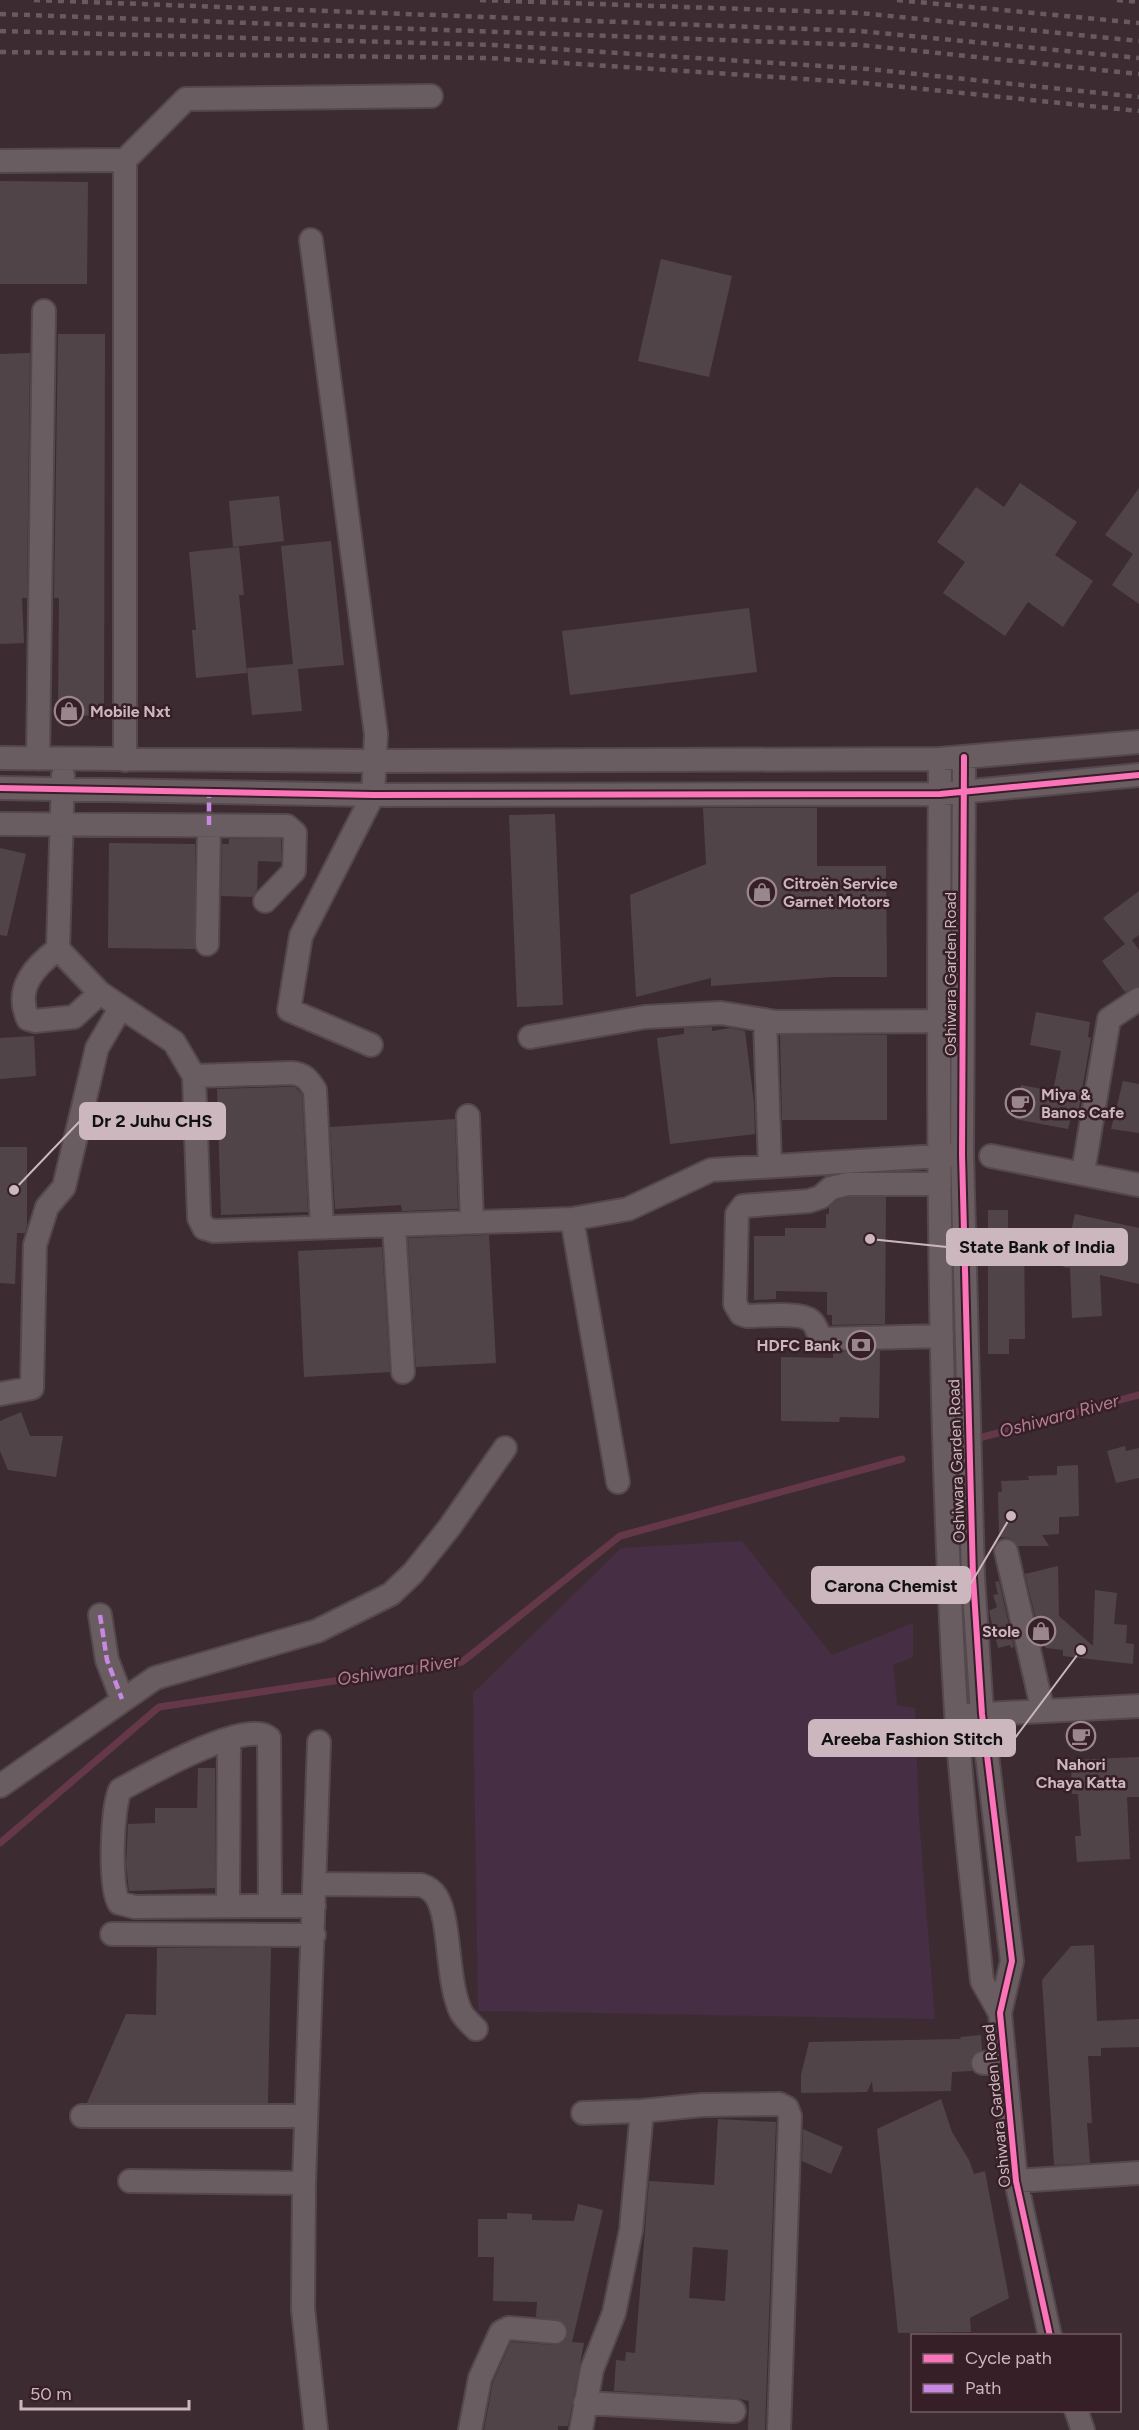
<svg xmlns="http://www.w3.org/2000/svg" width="1139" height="2430" font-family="Figtree,sans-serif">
<rect width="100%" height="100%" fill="#3c2c32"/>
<path fill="#462e44" d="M742,1541L832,1655L913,1623V1657L893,1665L897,1705L915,1708L919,1819L935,2019L478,2011L473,1693L621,1548Z"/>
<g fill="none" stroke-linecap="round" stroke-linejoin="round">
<path stroke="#653849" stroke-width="7" d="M979,1438L1139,1395
M0,1843L159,1707L462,1662L620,1536L902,1459"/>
</g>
<path fill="#514449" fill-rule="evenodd" d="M0,181L88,182L87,284H0Z
M661,259L732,276L709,377L638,361Z
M58,334H105L104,716L58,715L59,598H54Z
M30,353L27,598H22L24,643L0,644V354Z
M1020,483L1077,522L1055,555L1093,581L1063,627L1028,602L1005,636L943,593L965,562L937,542L976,487L1004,507Z
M1139,488V604L1112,585L1133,554L1105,535Z
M279,496L284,541L233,547L229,501Z
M331,541L344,665L298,669L302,711L252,715L247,668L293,664L281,546Z
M239,547L244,595H239L247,673L196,678L192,630H196L189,552Z
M749,608L757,672L570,695L562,631Z
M703,808H817V866H886L887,977H833L711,986V978L636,997L630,895L706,864Z
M555,814L563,1005L517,1007L509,815Z
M229,839H281V862L258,861L257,890L252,897L221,896L222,844H229Z
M109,843L195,844V949L108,948Z
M0,848L26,854L7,936L0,935Z
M1139,891V935L1132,940L1139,950V986L1125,992L1102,961L1125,944L1103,918Z
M1036,1012L1090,1022L1088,1037L1091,1038L1078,1114L1072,1113L1068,1129L1015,1119L1021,1085L1053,1091L1061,1051L1030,1045Z
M712,1027V1031L731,1028L745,1031L754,1103L755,1134L670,1144L657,1038L684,1034V1028Z
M780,1035H887V1120H782Z
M34,1036L36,1076L0,1079V1038Z
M1123,1081L1139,1084V1133L1111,1129Z
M283,1087H295L302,1094L308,1212L221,1215L217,1089Z
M455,1119L458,1209L402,1211L401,1205L335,1209L330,1127Z
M0,1147H27V1225L25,1233H17L15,1284L0,1283Z
M850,1197H886L885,1324L832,1325V1315H827V1292L776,1291V1299L754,1300V1236H785V1228H826V1214H829V1207L837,1200Z
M988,1210H1008V1229H1024L1025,1339H1009V1354H988Z
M1075,1214L1139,1228V1284L1100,1275L1102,1316L1072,1318L1070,1268L1063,1267Z
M489,1235L496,1363L416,1367L408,1238Z
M382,1247L390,1372L304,1377L298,1251Z
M880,1351L879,1418L840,1417L839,1422L781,1421V1357L833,1358V1352Z
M21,1412L30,1436H63L56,1477L8,1470L0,1451V1421Z
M1125,1446L1126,1451L1139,1448V1478L1116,1483L1107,1451Z
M1078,1465L1079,1516L1059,1517V1534L1042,1535L1049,1546H1018L1010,1538L999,1537L998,1492H1002L1001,1481L1029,1480L1028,1476L1057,1475V1466Z
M1058,1566L1059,1616L1093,1646L1095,1590L1117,1593L1114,1624L1127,1625L1126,1643L1134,1644L1133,1664L1063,1656V1650L1046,1648L1041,1641L1025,1574Z
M999,1581L1014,1647L1011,1648L1010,1645L998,1648L989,1611L997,1607L993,1595L998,1594L995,1582Z
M1139,1757V1797H1127L1130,1859L1077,1862L1075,1836H1081L1078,1794H1072L1071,1760Z
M198,1768H215V1888L129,1891L126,1865L128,1824L155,1823V1808H197Z
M1094,1945L1097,2021L1139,2019V2047L1101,2048V2056H1088L1092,2123H1087L1090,2163L1054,2165L1042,1980L1071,1946Z
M157,1948H271L268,2103H87L126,2014L156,2015Z
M981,2035L982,2050L971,2057L972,2071L952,2072L951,2091L873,2092L872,2081L867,2092L801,2093V2075L809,2042L961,2039L960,2037Z
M941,2099L952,2132L969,2160L974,2174L985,2171L1009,2298L970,2318L971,2332L898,2333L877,2129Z
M718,2119L776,2122L765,2430H748L749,2401L735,2398L614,2391L616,2360L625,2361L626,2352L635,2353L649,2181L714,2185ZM693,2247L728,2250L725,2301L689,2298Z
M803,2129L843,2147L831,2174L802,2161Z
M578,2204L603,2210L572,2342L584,2343L568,2426H558V2430H484L493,2382L511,2342L554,2345L566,2340L568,2333L562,2321L536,2317L537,2302L493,2301L494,2257H478V2219H507V2213L532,2214V2220L574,2221Z"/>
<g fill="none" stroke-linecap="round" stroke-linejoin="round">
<g stroke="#54484d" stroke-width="26">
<path id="minor" d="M0,161L125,160L186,99L431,96
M311,240L376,734L373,795L301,936L289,1010L371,1045
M964,757L962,1155L973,1577L982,1714L1012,1961L1000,2013L1016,2181L1050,2336
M0,758L375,761L940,759L1139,742
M38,759L44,311
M940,759C938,1077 937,1395 956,1712C962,1802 973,1891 982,1981L1000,2013
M125,760V160
M63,775L58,949C35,966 14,988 28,1019L35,1021L74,1017L100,993
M0,788L373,795L940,794L1139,775
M0,824L287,826L295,833L294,871L265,901
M207,944L209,825
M58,949L100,993L174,1042L194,1076L199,1218L204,1228L214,1231L572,1219L628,1209L711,1170L955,1155
M765,1020L770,1166
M530,1037L645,1017L721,1013L776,1022L955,1021
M194,1076L291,1073C304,1074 308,1079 315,1090L322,1227
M468,1116L472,1222
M991,1156L1139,1185
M1083,1172L1109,1019L1139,999
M940,1184H848L831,1188L821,1197L809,1201L743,1206L737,1214L735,1304L741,1314L747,1316C761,1316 800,1312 810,1320C818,1325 815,1334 824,1339L942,1336
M572,1219L618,1482
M394,1225L403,1372
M0,1394L32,1388L35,1245L47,1207L64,1187L97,1048L121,1007
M1006,1551L1043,1711
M100,1615L107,1660L122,1699
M967,1715L1139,1706
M0,1786L155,1678L317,1631L391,1594L413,1573L449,1528L505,1448
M315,1884L421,1885C427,1887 432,1890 436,1896C451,1918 446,1981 461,2012C464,2018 471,2024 476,2029
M228,1906L229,1740
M270,1906L269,1738C248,1717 142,1778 120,1790C112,1808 109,1887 119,1903L135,1907L270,1906H314
M112,1934L314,1935
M983,2063L1005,2062
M583,2113L642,2111
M82,2116H306
M130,2181L304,2183
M1016,2181L1139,2173
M585,2403L734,2411
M1076,2410L1083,2430
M316,2430L303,2309L304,2183L319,1742
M470,2430L480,2378L501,2332L509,2328L555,2332
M581,2430L592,2369L614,2313L631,2230L642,2111L702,2105L779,2104L787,2108L790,2116L779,2430"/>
</g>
<use href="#minor" stroke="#695d61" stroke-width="22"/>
<path stroke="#685b60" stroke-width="4.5" stroke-dasharray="6 6" stroke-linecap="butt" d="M34,0L859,31L1139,58
M480,0L860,13L1139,41
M897,0L1139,23
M1117,0L1139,2
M0,14L861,45L1139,74
M0,31L493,45L868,69L1139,97
M0,52L489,58L864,83L1139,111"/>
<path stroke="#c787e3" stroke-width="4.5" stroke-dasharray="9 4.5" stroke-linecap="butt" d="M209,825V792
M100,1615L107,1660L122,1699"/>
<g stroke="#371f28" stroke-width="10">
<path id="cycleway" d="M964,757L962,1155L973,1577L982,1714L1012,1961L1000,2013L1016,2181L1050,2336
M0,788L373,795L940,794L1139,775"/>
</g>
<use href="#cycleway" stroke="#fb73b8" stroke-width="6"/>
</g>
<defs>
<g id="shop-ring" transform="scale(1.5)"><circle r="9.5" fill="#371f28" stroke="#9a868d" stroke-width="1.5"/><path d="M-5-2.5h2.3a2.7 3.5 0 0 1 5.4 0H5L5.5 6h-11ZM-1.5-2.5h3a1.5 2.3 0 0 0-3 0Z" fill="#9a868d"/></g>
<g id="cafe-ring" transform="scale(1.5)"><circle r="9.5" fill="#371f28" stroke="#9a868d" stroke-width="1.5"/><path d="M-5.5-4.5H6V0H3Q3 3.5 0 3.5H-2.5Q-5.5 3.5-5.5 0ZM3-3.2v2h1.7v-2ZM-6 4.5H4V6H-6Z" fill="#9a868d"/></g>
<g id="bank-ring" transform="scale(1.5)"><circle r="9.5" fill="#371f28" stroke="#9a868d" stroke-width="1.5"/><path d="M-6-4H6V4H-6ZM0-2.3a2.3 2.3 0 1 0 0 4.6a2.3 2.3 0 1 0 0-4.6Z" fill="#9a868d"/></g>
</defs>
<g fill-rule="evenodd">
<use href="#shop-ring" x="69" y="711"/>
<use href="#shop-ring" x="762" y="892"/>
<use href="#cafe-ring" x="1020" y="1103"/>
<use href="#bank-ring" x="861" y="1345"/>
<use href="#shop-ring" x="1041" y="1631"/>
<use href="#cafe-ring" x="1081" y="1736"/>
</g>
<g text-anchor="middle" stroke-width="5" stroke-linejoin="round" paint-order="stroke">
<g font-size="16" font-weight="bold" fill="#ccb7be" stroke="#371f28" text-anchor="start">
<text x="90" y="717">Mobile Nxt</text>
<text x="783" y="889">Citroën Service<tspan x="783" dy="18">Garnet Motors</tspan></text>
<text x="1041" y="1100">Miya &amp;<tspan x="1041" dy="18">Banos Cafe</tspan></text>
<text x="840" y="1351" text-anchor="end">HDFC Bank</text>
<text x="1020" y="1637" text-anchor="end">Stole</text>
<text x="1081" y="1770" text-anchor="middle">Nahori<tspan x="1081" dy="18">Chaya Katta</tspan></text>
</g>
<g font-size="16" fill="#ccb7be" stroke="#371f28">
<text transform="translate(950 974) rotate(-90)" y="6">Oshiwara Garden Road</text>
<text transform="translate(956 1461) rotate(-92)" y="6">Oshiwara Garden Road</text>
<text transform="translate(996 2106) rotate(-96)" y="6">Oshiwara Garden Road</text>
</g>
<g font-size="18" font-style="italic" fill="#b37e93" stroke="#371f28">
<text transform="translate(1059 1416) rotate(-15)" y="6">Oshiwara River</text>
<text transform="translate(398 1670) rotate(-9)" y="6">Oshiwara River</text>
</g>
</g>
<path fill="none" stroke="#ccb7be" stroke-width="2" d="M14 1190L80 1121M870 1239L947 1247M1011 1516L970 1585M1081 1650L1015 1738"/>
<g fill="#ccb7be" stroke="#371f28" stroke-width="2">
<circle cx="14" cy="1190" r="6"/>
<circle cx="870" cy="1239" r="6"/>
<circle cx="1011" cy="1516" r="6"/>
<circle cx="1081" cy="1650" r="6"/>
</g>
<g fill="#ccb7be" stroke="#ccb7be" stroke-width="2">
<rect x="80" y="1103" width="145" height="36" rx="6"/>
<rect x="947" y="1229" width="180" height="36" rx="6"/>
<rect x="812" y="1567" width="158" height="36" rx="6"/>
<rect x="809" y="1720" width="206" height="36" rx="6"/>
</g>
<g font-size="18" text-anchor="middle" font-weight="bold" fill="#111">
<text x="152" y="1127">Dr 2 Juhu CHS</text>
<text x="1037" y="1253">State Bank of India</text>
<text x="891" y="1592">Carona Chemist</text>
<text x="912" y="1745">Areeba Fashion Stitch</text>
</g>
<rect x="911" y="2334" width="210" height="78" fill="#371f28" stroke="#735c64" stroke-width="1.5"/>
<rect x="923" y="2354" width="30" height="9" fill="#fb73b8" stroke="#735c64" stroke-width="1.5"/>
<text x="965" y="2364" font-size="18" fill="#ccb7be">Cycle path</text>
<rect x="923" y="2384" width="30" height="9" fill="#c787e3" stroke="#735c64" stroke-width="1.5"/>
<text x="965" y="2394" font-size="18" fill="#ccb7be">Path</text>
<path d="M21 2400v9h168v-9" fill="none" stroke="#ccb7be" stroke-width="3"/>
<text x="30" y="2400" font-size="18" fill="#ccb7be" stroke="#371f28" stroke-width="4.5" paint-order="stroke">50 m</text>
</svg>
